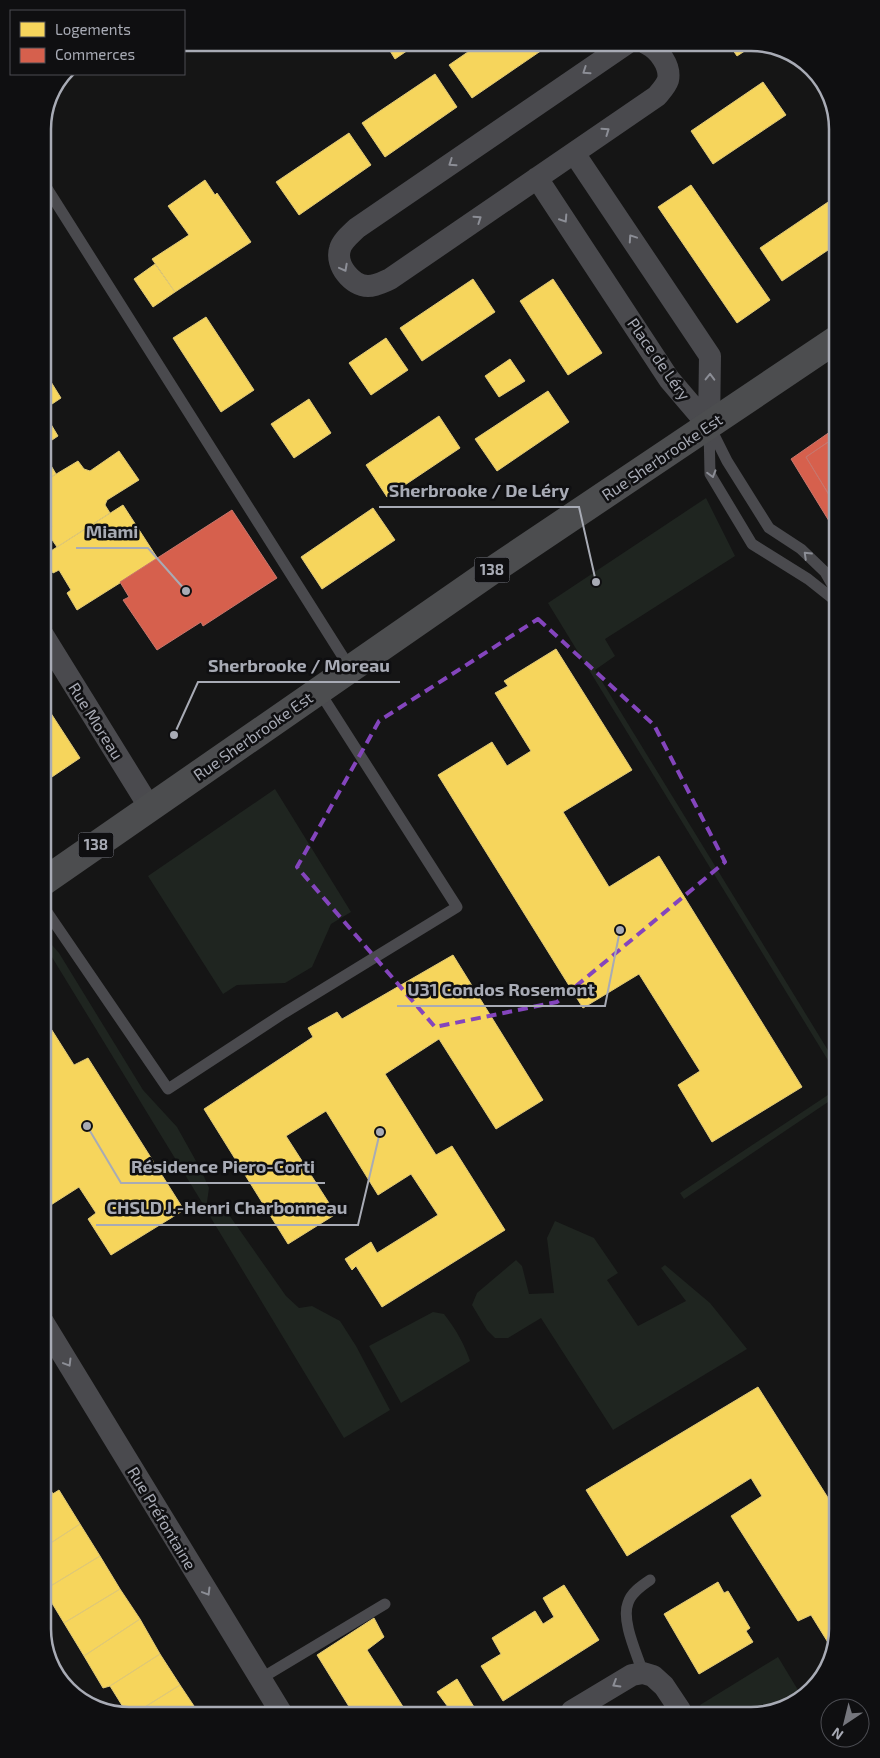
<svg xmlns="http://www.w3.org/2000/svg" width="880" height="1758" font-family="'Exo 2',sans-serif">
<rect width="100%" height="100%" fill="#151515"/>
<path fill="#1f2520" d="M706,498L735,556L605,639L615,656L595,670L837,1065V1075L548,603Z
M275,789L351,912L331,924L312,967L285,983L237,985L223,994L148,876Z
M52,945L59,953L143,1090L177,1127L201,1170L209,1188L206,1209L47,949Z
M837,1089V1096L684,1199L680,1193Z
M222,1205L286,1296L299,1308L312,1306L340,1321L356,1346L390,1410L344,1438L208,1213Z
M555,1221L594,1238L618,1273L607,1280L638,1326L686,1301L661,1268L665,1265L710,1303L747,1349L613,1430L541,1318L508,1338H495L487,1330L472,1305L477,1293L516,1260L522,1266L529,1294L554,1293L547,1238Z
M433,1312L444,1314C455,1328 465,1345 470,1361L401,1403L369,1346Z
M778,1657L801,1695L784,1709L703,1710L700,1705Z"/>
<path fill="#f6d55c" stroke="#dfc877" d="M728,43H757L737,56Z
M478,45H543L545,48L472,98L449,65Z
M387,46H414L395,59Z
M435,74L457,107L385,157L362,123Z
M763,82L786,115L713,164L691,131Z
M349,133L371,165L299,215L276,182Z
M205,180L215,195L217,193L251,242L175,292L152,259L189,235L168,206Z
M691,185L770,300L737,323L658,207Z
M837,196V244L782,281L760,248Z
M155,264L175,292L153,307L134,279Z
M473,279L495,312L422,361L400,328Z
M553,279L602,353L568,375L520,301Z
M206,317L254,390L221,412L173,338Z
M386,338L408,370L371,395L349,363Z
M510,359L525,381L499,397L485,376Z
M43,369L61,398L43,410Z
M548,391L569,422L497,471L475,439Z
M309,399L331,433L294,458L271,424Z
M43,411L58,436L43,446Z
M439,416L460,448L387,497L366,465Z
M119,451L139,480L107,500L105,505L110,513L57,547L46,531L52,527L43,512V482L78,461L84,469L90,471Z
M43,452L56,474L43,482Z
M123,505L158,559L77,610L67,593L71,590L59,570L53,573L43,556Z
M373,508L395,540L322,589L301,557Z
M556,649L632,770L563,812L609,887L659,856L802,1087L712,1142L678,1085L700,1071L639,974L583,1008L438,775L492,742L507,766L531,751L495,693L508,686L504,681Z
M43,701L80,758L43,783Z
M453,955L543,1100L496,1129L439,1039L385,1074L436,1155L452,1146L505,1230L382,1307L356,1266L352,1270L345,1259L371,1242L377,1253L438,1215L411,1174L378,1195L326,1111L286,1136L336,1214L288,1244L204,1109L313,1037L308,1028L337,1012L342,1019Z
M43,1016L74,1065L88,1058L184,1210L111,1255L88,1219L96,1213L79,1187L43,1210Z
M758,1387L837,1512V1629L832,1649L811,1615L798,1621L731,1516L762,1496L751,1478L627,1556L586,1490Z
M46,1471L51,1479L46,1482L53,1494L43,1500V1474Z
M59,1490L80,1524L43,1548V1500Z
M80,1524L100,1556L44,1590L43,1587V1548Z
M100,1556L120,1589L64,1623L44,1590Z
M718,1582L724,1593L728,1591L750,1628L746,1631L753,1642L699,1674L664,1614Z
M564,1585L599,1640L503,1701L481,1666L501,1654L492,1638L535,1611L543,1624L554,1617L543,1598Z
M120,1589L140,1619L84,1656L64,1623Z
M374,1618L384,1637L367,1650L407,1713H353L317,1655Z
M140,1619L160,1654L110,1686L103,1688L84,1656Z
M160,1654L180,1685L132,1715H128L110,1686Z
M457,1679L477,1712H440L448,1707L437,1692Z
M180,1685L200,1715H132Z"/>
<path fill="#d6604d" stroke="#c8766c" d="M837,427V436L806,457L837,508V534L791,459Z
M837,436V508L806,457Z
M232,510L277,578L203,626L201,622L157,650L123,600L129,597L120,582Z"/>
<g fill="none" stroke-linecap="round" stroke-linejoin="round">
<path stroke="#4a4a4e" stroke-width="11" d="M43,182L350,668
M709,427L710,474L752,544L808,579L837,602
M711,429L727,461L769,528L801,549L825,572L837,593
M43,906L168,1089L284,1013L457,907L319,691
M643,1673C637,1654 621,1621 628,1603C631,1593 641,1586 650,1580
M260,1679L385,1604"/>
<path stroke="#4a4a4e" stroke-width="22" d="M626,44L357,228C351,234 342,241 340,249C335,265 352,286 368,286C376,286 383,282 390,279L657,96C661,91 666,86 668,80C671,66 659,50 647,44
M574,153L710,356L709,426
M537,178L669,379L709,426
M43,635L150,808
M43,1322L282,1714
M572,1711L632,1675L643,1673L653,1676L664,1686L680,1710"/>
<path stroke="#4c4d4f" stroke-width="28" d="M43,882L490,572L837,339"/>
</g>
<defs><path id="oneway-chevron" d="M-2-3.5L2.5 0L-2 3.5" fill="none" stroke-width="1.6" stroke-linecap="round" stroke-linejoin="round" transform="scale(1.25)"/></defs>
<g stroke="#8c8e96">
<use href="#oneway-chevron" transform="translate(586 71) rotate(146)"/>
<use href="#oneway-chevron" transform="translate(606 131) rotate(-35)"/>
<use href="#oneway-chevron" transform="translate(452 163) rotate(146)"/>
<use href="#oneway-chevron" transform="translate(478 219) rotate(-34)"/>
<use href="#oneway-chevron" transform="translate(564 219) rotate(57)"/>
<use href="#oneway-chevron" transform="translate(632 238) rotate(-124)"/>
<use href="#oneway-chevron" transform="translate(344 268) rotate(62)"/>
<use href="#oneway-chevron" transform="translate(710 377) rotate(-89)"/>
<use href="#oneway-chevron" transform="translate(712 474) rotate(74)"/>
<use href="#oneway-chevron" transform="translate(807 555) rotate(-136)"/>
<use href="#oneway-chevron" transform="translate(68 1363) rotate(59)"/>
<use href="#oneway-chevron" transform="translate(207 1592) rotate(59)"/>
<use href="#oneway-chevron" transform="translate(616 1684) rotate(149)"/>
</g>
<path fill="none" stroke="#8445bd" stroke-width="4" stroke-dasharray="10 6" stroke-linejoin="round" d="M538,619L654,725L725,862L557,1002L435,1027L297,867L379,721Z"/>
<g text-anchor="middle" stroke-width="5" stroke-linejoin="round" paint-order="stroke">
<g fill="#0f0f11" stroke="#7a7c84" stroke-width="1">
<rect x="474.5" y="557.5" width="35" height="25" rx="4"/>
<rect x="78.5" y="832.5" width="35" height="25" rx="4"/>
</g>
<g font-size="15" font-weight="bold" fill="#a8abb5">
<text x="492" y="575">138</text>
<text x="96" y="850">138</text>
</g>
<g font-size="16" fill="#a8abb5" stroke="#0f0f11">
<text transform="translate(659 359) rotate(55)" y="6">Place de Léry</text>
<text transform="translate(662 457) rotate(-34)" y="6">Rue Sherbrooke Est</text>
<text transform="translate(96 721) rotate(58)" y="6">Rue Moreau</text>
<text transform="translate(253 736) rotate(-35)" y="6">Rue Sherbrooke Est</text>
<text transform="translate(162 1518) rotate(59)" y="6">Rue Préfontaine</text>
</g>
</g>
<path d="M0 0H880V1758H0ZM129 51H751A78 78 0 0 1 829 129V1629A78 78 0 0 1 751 1707H129A78 78 0 0 1 51 1629V129A78 78 0 0 1 129 51Z" fill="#0f0f11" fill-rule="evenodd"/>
<path fill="none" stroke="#a8abb5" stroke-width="2.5" d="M129 51H751A78 78 0 0 1 829 129V1629A78 78 0 0 1 751 1707H129A78 78 0 0 1 51 1629V129A78 78 0 0 1 129 51Z"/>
<path fill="none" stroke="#a8abb5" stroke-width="2" d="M596 582L579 507H379M186 591L148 548H76M174 735L198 682H400M620 930L605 1006H397M87 1126L121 1183H325M380 1132L358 1225H96"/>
<g fill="#a8abb5" stroke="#0f0f11" stroke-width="2">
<circle cx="596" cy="582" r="5"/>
<circle cx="186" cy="591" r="5"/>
<circle cx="174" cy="735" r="5"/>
<circle cx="620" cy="930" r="5"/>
<circle cx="87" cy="1126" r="5"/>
<circle cx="380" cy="1132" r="5"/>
</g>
<g font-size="18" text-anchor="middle" font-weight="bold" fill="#a8abb5" stroke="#0f0f11" stroke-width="5" stroke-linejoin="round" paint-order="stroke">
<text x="479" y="497">Sherbrooke / De Léry</text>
<text x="112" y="538">Miami</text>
<text x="299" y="672">Sherbrooke / Moreau</text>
<text x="501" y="996">U31 Condos Rosemont</text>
<text x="223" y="1173">Résidence Piero-Corti</text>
<text x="227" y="1214">CHSLD J.-Henri Charbonneau</text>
</g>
<rect x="10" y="10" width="175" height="65" fill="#0f0f11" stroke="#4c4d53"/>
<rect x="20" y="22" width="25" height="15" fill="#f6d55c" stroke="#4c4d53"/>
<text x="55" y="35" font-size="15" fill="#a8abb5">Logements</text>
<rect x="20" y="48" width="25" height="15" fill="#d6604d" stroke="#4c4d53"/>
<text x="55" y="60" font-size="15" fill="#a8abb5">Commerces</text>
<g transform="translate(845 1723) rotate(215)"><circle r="24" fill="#0f0f11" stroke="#4c4d53"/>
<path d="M0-4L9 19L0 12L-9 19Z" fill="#75767d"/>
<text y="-8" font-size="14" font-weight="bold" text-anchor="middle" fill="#a8abb5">N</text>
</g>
</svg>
